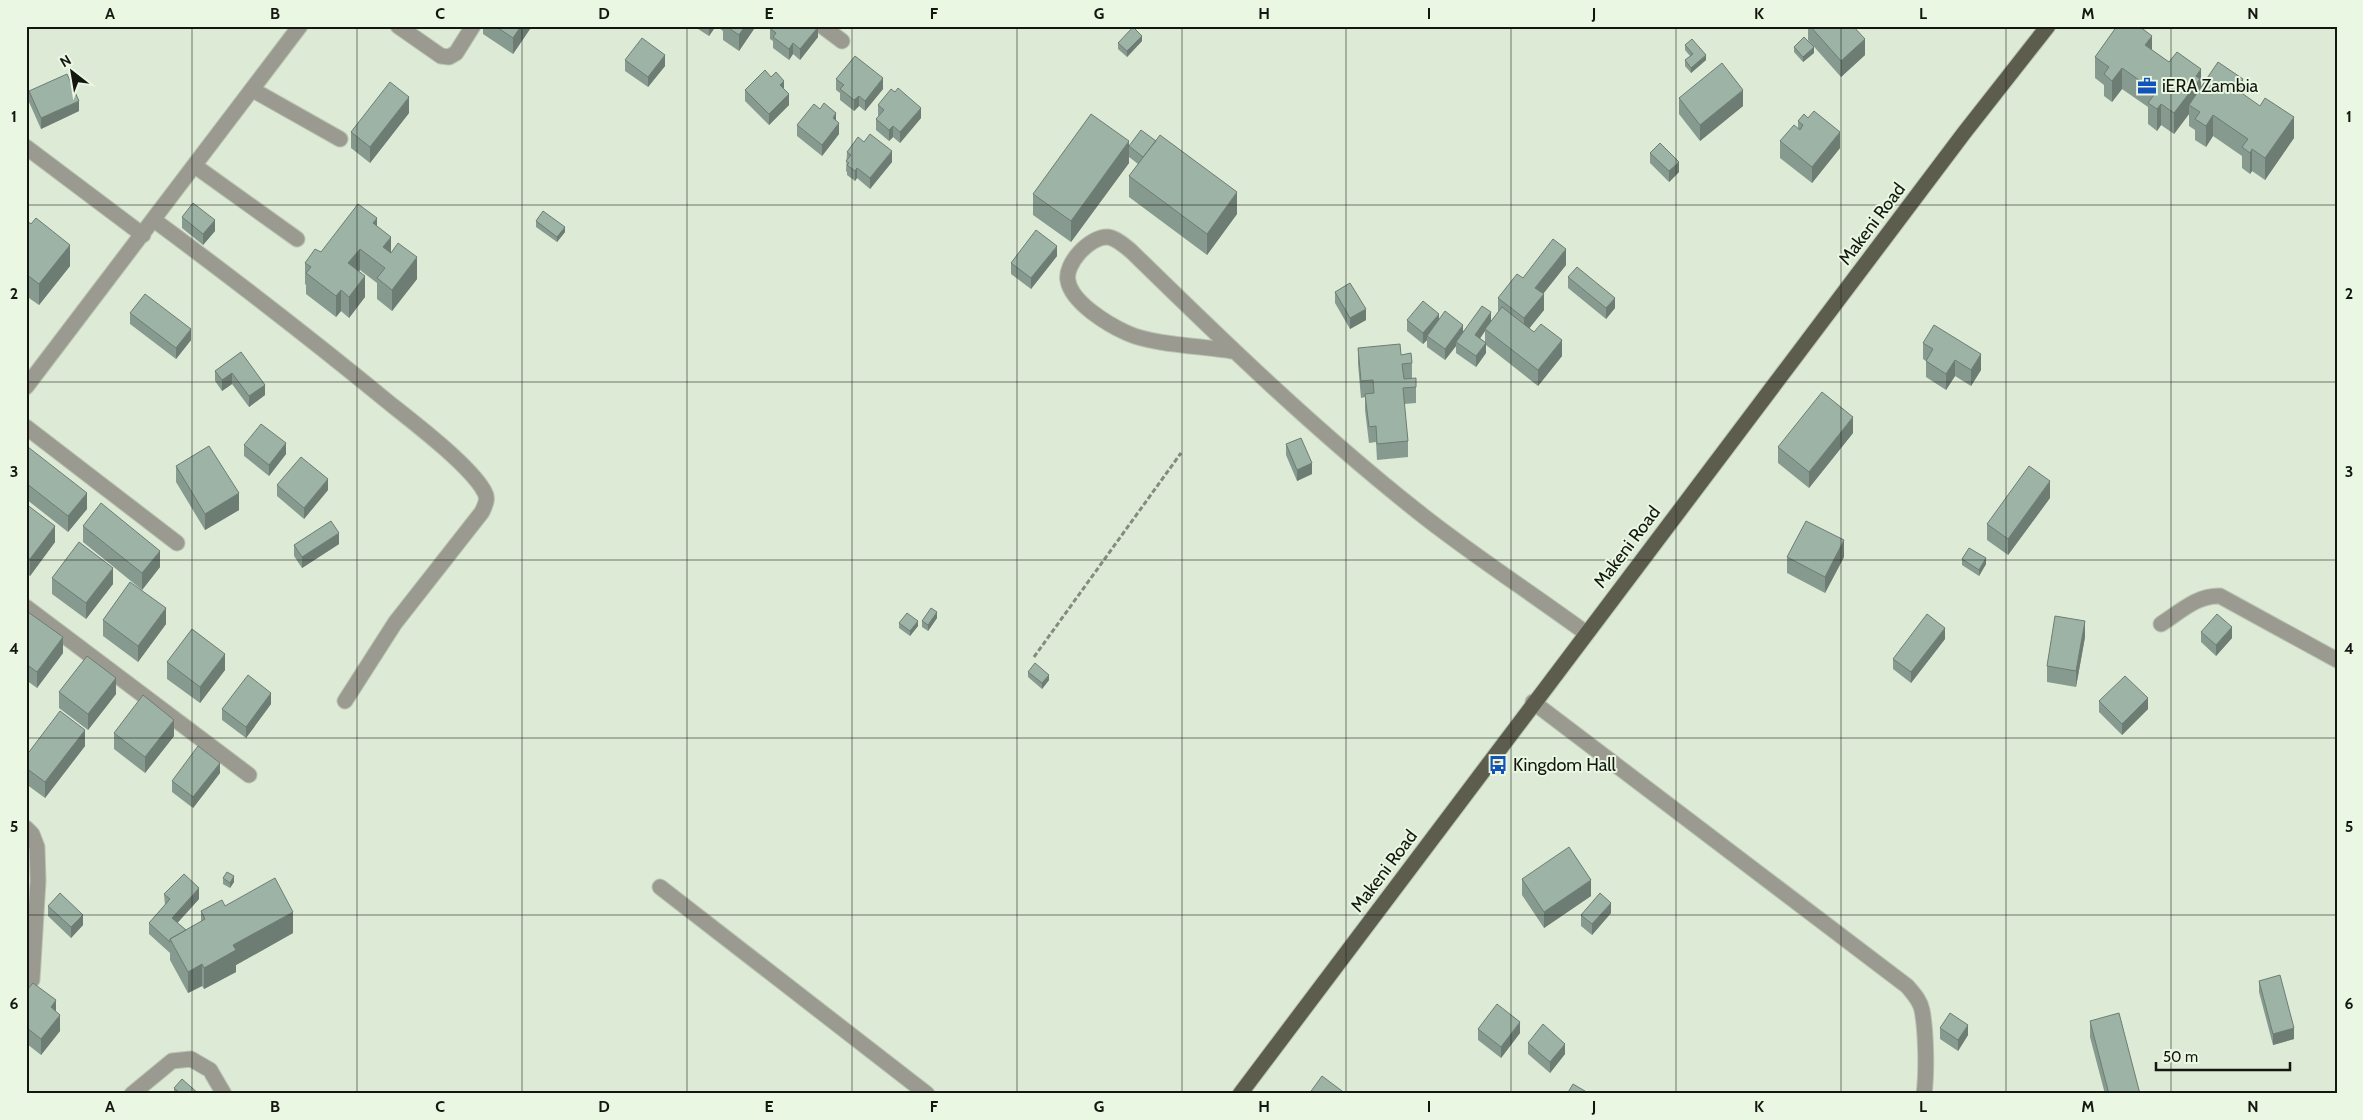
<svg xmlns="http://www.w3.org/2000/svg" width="2363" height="1120" font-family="Cabin,sans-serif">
<rect width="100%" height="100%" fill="#ddead5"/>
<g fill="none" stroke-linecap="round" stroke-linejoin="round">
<g stroke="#b9c4b2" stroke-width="17">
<path id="minor" d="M398,26L441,56L449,57L456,53L473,26
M822,26L842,41
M253,90L340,139
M26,147L143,235
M195,166L297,239
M154,220C235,280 315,342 393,406C417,425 470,466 484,491C489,499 485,505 482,512L395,623L345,701
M1232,351C1202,346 1153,345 1127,333C1109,325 1072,303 1068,281C1064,264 1090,236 1108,237C1116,238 1125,246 1131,251C1223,341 1316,431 1417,511C1471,554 1530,592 1586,633
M26,387L300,26
M26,427L177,543
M26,607L249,775
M2161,624C2180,612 2197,595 2220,596L2337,660
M1533,702L1907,986C1913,993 1920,1000 1922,1010C1926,1031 1927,1072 1924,1094
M26,828L32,834L37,847L38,881L32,980
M660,887L927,1094
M132,1094L172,1061L191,1059L210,1070L224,1094"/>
</g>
<g stroke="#b9c4b2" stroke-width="17">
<path id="major" d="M1240,1094L1964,133L2048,26"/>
</g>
<path stroke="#838c7d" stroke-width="3" stroke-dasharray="5 2.5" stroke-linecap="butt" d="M1034,657L1181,453"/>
<use href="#minor" stroke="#9a9a91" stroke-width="15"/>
<use href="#major" stroke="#5d5d4d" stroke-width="15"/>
</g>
<path fill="#879a8f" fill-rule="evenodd" d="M483,26H532L513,54L483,34Z
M698,26H716L709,36L698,29Z
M716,26H756L739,51L723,40V31Z
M1808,26H1853L1865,55L1841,77L1808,40Z
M770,28L818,37L800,60L793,54L789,60L773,48V41L770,39Z
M1142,41L1127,57L1118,49V43Z
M1685,45L1706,60L1691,73L1685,66V60L1690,56L1685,50Z
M1794,47L1814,53L1803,62L1794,52Z
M2152,50L2201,87L2243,94L2294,138L2265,180L2252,171L2250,174L2242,168V156L2213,136L2206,147L2195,140V130L2189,126V114L2174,134L2161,125L2157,131L2148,124V107L2122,89L2112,102L2104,96V85L2095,78V57Z
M625,60L665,66L648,87L625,71Z
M836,79L883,89L865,111L859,106L854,111L840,100V93L836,90Z
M784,89L789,105L769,125L745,101V90Z
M29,91L79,111L41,129L29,102Z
M1679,98L1743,106L1700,141L1679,114Z
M878,105L921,118L900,143L893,137L889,141L876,130V119L879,116L878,115Z
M409,113L370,163L351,148V132Z
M836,121L839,134L822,156L797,136V125Z
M1798,121L1840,148L1812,183L1780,158V141L1798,128Z
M1129,146L1237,214L1207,255L1129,197V176L1138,164L1129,157V163L1071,242L1033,215V194Z
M847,152L892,162L870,189L857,178L855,181L847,175V172L846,171Z
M1650,153L1679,172L1669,182L1650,163Z
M182,217L215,231L203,245L182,228Z
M26,220L70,266L39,305L26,296Z
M536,221L565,232L557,242L536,227Z
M377,226L391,253L417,279L392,311L377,299V283L360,270L359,271L365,297L349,318L341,311L336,317L306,294V285L305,284V263L321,252Z
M1057,256L1031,289L1011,274V263Z
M1566,265L1543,294L1544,310L1529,328L1562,356L1538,386L1486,345V353L1476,367L1456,353V346L1445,360L1427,347V340L1423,344L1407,331V320L1439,319L1463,331L1491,321L1498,312V298L1523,278ZM1485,331V342L1480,338Z
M1568,277L1615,308L1606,319L1568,288Z
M1335,292L1366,320L1350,329L1335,303Z
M130,313L191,340L176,359L130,324Z
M1923,343L1981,370L1971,386L1955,376L1946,390L1926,377V361L1923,359Z
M1358,348L1401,355L1412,363V379L1416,387V403L1404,404L1408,441V457L1377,460L1376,442L1369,443L1365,410V397L1361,398L1358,364Z
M241,352L265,395L249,407L232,384L222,391L215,381V371Z
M1853,433L1809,488L1778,463V447Z
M1286,444L1312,474L1297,481L1286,455Z
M244,445L286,454L269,476L244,456Z
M26,449L87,509L68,532L26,499Z
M176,466L239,510L205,530L176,482Z
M277,485L328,490L304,519L277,496Z
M2050,498L2008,555L1987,540V524Z
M26,504L55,542L30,576L26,573Z
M83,526L160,567L142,590L83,542Z
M339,544L302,568L294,556V545Z
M1787,557H1844L1825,593L1787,573Z
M1962,559L1986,564L1979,576L1962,565Z
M52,578L113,584L86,619L52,594Z
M26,614L63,653L37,688L26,680Z
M937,618L928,631L922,627V621Z
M103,620L166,624L138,662L103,636Z
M899,623L918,626L910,636L899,628Z
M2201,632L2232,638L2216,656L2201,642Z
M2085,637L2076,687L2047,682V666Z
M1945,639L1911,683L1893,669V659Z
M167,662L225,670L200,703L167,679Z
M1028,672L1049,680L1042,689L1028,677Z
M59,692L116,694L88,730L59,708Z
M2099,701L2148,709L2122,735L2099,712Z
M271,704L246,738L222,720V709Z
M114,733L174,736L145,773L114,749Z
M85,746L45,798L26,784V756Z
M220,773L193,808L172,792V781Z
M223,878L234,882L230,888L223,884Z
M1522,879L1591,896L1544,928L1522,895Z
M164,894L199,899L177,923L186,930L201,922V911L225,906L293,933L236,965V972L204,989L202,986L188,993L170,960V953L149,934V923L165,905Z
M48,906L83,925L71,938L48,916Z
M1611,913L1592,935L1581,926V915Z
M2259,981L2294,1039L2273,1045L2259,992Z
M26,989L56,1012L60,1031L41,1055L27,1044L26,1045Z
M2090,1021L2140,1094H2105L2090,1037Z
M1940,1028L1968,1035L1958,1051L1940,1039Z
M1478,1029L1520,1033L1501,1058L1478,1040Z
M1528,1043L1565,1054L1550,1073L1528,1054Z
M174,1088L199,1094H174Z"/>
<path fill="#6e7d74" d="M521,26H532L513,54V38Z
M709,26H716L709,36Z
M745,26H756L739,51V35Z
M818,27V37L800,60V49Z
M1142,36V41L1127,57V51Z
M2152,36V57L2145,45Z
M1865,39V55L1841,77V61Z
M793,43V54L789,60V49Z
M1814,47V53L1803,62V57Z
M665,55V66L648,87V77Z
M1706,55V60L1691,73V68Z
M2122,68V89L2112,102V81Z
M2201,69V90L2189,105V114L2174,134V113L2196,76Z
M883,78V89L865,111V101Z
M2243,79V101L2236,89Z
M784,81V92L780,85Z
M1743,90V106L1700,141V125Z
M789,94V105L769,125V114Z
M859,96V106L854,111V100Z
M409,97V113L370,163V147Z
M79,101V111L41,129V118Z
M2161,104V125L2157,131V109Z
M921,108V118L900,143V132Z
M836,113V124L833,118Z
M2213,115V136L2206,147V126Z
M2294,117V138L2265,180V158Z
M839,123V134L822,156V145Z
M893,126V137L889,141V130Z
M1840,132V148L1812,183V167Z
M1129,141V163L1071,242V221Z
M2252,149V171L2250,174V153Z
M892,151V162L870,189V178Z
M1679,162V172L1669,182V171Z
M857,168V178L855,181V171Z
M1237,192V214L1207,255V234Z
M377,218V240L373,223Z
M215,220V231L203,245V234Z
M565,227V232L557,242V237Z
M391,237V258L383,247Z
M70,245V266L39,305V284Z
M1057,246V256L1031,289V278Z
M360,249V270L348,285V263Z
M1566,249V265L1535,304V288Z
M417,257V279L392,311V290Z
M365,276V297L349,318V297Z
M341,290V311L336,317V296Z
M1544,294V310L1524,335V318Z
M1615,298V308L1606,319V308Z
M1366,309V320L1350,329V318Z
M1491,312V323L1485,329V331L1475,346V335Z
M1439,314V324L1427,336V340L1423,344V333Z
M1463,325V336L1456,342V346L1445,360V349Z
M191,329V340L176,359V348Z
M1562,340V356L1538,386V370Z
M1486,343V353L1476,367V356Z
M1981,354V370L1971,386V370Z
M1955,360V376L1946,390V374Z
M232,373V384L222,391V380Z
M265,385V395L249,407V396Z
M1853,417V433L1809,488V472Z
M286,443V454L269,476V465Z
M1312,463V474L1297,481V470Z
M328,479V490L304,519V508Z
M2050,481V498L2008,555V539Z
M87,493V509L68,532V516Z
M239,493V510L205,530V514Z
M55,526V542L30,576V559Z
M339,533V544L302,568V557Z
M1844,540V557L1825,593V577Z
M160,551V567L142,590V573Z
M1986,558V564L1979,576V570Z
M113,568V584L86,619V603Z
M166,608V624L138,662V646Z
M937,612V618L928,631V625Z
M918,621V626L910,636V631Z
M2085,621V637L2076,687V671Z
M2232,627V638L2216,656V645Z
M1945,628V639L1911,683V672Z
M63,637V653L37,688V672Z
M225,654V670L200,703V687Z
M1049,675V680L1042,689V683Z
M116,678V694L88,730V714Z
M271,693V704L246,738V727Z
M2148,698V709L2122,735V724Z
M174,720V736L145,773V757Z
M85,730V746L45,798V782Z
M220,763V773L193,808V797Z
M234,876V882L230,888V883Z
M1591,880V896L1544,928V912Z
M199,888V899L172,929V918Z
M1611,903V913L1592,935V924Z
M293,912V933L236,965V972L204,989V968L233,945Z
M83,915V925L71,938V927Z
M202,964V986L188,993V972Z
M56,1000V1016L51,1007Z
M60,1015V1031L41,1055V1039Z
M1520,1022V1033L1501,1058V1047Z
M1968,1025V1035L1958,1051V1040Z
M2294,1028V1039L2273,1045V1034Z
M1565,1044V1054L1550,1073V1062Z"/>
<path fill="#9db3a6" stroke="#6e7d74" d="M495,26H521L513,38Z
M726,26H745L739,35Z
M772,26H818V27L800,49L793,43L789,49L773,37L776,33L770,28Z
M1810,26H1853L1865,39L1841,61Z
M2117,26L2121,28L2122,26H2139L2152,36L2145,45L2169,62L2177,52L2201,69L2196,76L2200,79L2174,113L2161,104L2157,109L2148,103L2156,92L2122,68L2112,81L2104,74L2109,67L2095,57Z
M1133,27L1142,36L1127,51L1118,43Z
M1804,37L1814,47L1803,57L1794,47Z
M642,38L665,55L648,77L625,60Z
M1692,39L1706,55L1691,68L1685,60L1693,54L1685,45Z
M855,56L883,78L865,101L859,96L854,100L840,89L844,85L836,79Z
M2218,62L2243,79L2236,89L2260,106L2265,98L2294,117L2265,158L2252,149L2250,153L2242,147L2248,139L2213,115L2206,126L2195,119L2200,112L2189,105Z
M1722,63L1743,90L1700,125L1679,98Z
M765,70L771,77L776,72L784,81L780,85L789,94L769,114L745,90Z
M67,74L79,101L41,118L29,91Z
M390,82L409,97L370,147L351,132Z
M898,88L921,108L900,132L893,126L889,130L876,119L884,110L878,105L891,89L895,92Z
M824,103L836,113L833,118L839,123L822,145L797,125L814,104L820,109Z
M1814,111L1840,132L1812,167L1780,141L1794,125L1800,130L1803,125L1798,121L1804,114L1808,118Z
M1091,114L1129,141L1071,221L1033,194Z
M1141,130L1156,141L1143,157L1129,146Z
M870,134L892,151L870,178L857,168L855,171L847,165L849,163L846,161L851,155L847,152L858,137L864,142Z
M1160,135L1237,192L1207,234L1129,176Z
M1660,143L1679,162L1669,171L1650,153Z
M193,203L215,220L203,234L182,217Z
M358,204L377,218L373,223L391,237L383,247L391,253L398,243L417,257L392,290L377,278L385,268L360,249L348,263L365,276L349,297L341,290L336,296L306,273L311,267L305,263L315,249L321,252Z
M543,211L565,227L557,237L536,221Z
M36,218L70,245L39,284L26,274V220L31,224Z
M1036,230L1057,246L1031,278L1011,263Z
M1553,239L1566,249L1535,288L1544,294L1524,318L1498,298L1517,274L1523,278Z
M1577,267L1615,298L1606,308L1568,277Z
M1350,283L1366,309L1350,318L1335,292Z
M145,294L191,329L176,348L130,313Z
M1423,301L1439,314L1423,333L1407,320Z
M1482,306L1491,312L1475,335L1486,343L1476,356L1456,342Z
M1502,307L1534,332L1541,324L1562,340L1538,370L1485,329Z
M1445,311L1463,325L1445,349L1427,336Z
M1934,325L1981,354L1971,370L1955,360L1946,374L1926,361L1933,349L1923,343Z
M1400,344L1401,355L1411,353L1412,363L1402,364L1404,379L1416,378V387L1403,388L1408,441L1377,444L1376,426L1369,427L1365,394L1374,393L1373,380L1361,381L1358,348Z
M241,352L265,385L249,396L232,373L222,380L215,371Z
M1822,392L1853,417L1809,472L1778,447Z
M261,424L286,443L269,465L244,445Z
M1301,438L1312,463L1297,470L1286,444Z
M209,446L239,493L205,514L176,466Z
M28,447L87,493L68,516L26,483V449Z
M301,457L328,479L304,508L277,485Z
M2029,466L2050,481L2008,539L1987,524Z
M101,503L160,551L142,573L83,526Z
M26,504L55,526L30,559L26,557Z
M331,521L339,533L302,557L294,545Z
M1806,521L1844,540L1825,577L1787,557Z
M79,542L113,568L86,603L52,578Z
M1969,548L1986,558L1979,570L1962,559Z
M130,582L166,608L138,646L103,620Z
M931,608L937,612L928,625L922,621Z
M28,612L63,637L37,672L26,664V614Z
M907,613L918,621L910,631L899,623Z
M1927,614L1945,628L1911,672L1893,659Z
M2217,614L2232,627L2216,645L2201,632Z
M2055,616L2085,621L2076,671L2047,666Z
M192,629L225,654L200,687L167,662Z
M87,656L116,678L88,714L59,692Z
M1035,663L1049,675L1042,683L1028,672Z
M248,675L271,693L246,727L222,709Z
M2125,676L2148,698L2122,724L2099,701Z
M143,695L174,720L145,757L114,733Z
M60,711L85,730L45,782L26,768V756Z
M198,746L220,763L193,797L172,781Z
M1569,847L1591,880L1544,912L1522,879Z
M227,872L234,876L230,883L223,878Z
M184,874L199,888L172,918L186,930L170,939V942L149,923L170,899L164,894Z
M275,878L293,912L233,945L236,950L204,968L202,964L188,972L170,939L205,919L201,911L222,900L225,906Z
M60,893L83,915L71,927L48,906Z
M1600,893L1611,903L1592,924L1581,915Z
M2280,975L2294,1028L2273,1034L2259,981Z
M33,983L56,1000L51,1007L60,1015L41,1039L27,1028L26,1029V989L27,990Z
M1497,1004L1520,1022L1501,1047L1478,1029Z
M1950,1013L1968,1025L1958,1040L1940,1028Z
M2119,1013L2140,1094H2109L2090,1021Z
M1543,1024L1565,1044L1550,1062L1528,1043Z
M1322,1076L1346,1094H1309Z
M182,1079L199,1094H179L180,1093L174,1088Z
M1573,1084L1590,1094H1567Z"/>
<path fill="none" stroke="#131710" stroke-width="1" stroke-opacity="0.55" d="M192,26V1094M357,26V1094M522,26V1094M687,26V1094M852,26V1094M1017,26V1094M1182,26V1094M1346,26V1094M1511,26V1094M1676,26V1094M1841,26V1094M2006,26V1094M2171,26V1094M26,205H2337M26,382H2337M26,560H2337M26,738H2337M26,915H2337"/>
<defs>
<g id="office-bare" transform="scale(1.5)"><path d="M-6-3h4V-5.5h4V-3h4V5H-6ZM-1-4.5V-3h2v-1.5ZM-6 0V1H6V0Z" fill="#1352bd" stroke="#eaf7e2" stroke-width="2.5" paint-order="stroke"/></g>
<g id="bus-bare" transform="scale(1.5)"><path d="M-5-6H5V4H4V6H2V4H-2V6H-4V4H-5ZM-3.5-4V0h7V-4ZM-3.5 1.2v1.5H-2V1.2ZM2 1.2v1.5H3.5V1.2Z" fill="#1352bd" stroke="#eaf7e2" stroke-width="2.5" paint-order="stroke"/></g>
</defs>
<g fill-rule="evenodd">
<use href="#office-bare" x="2147" y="86"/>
<use href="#bus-bare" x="1498" y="765"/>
</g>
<g text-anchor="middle" stroke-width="4" stroke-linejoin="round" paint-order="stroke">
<g font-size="18" fill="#131710" stroke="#eaf7e2" text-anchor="start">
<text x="2162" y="92">iERA Zambia</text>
<text x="1513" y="771">Kingdom Hall</text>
</g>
<g font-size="18" fill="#131710" stroke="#eaf7e2">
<text transform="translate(1872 224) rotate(-53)" y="6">Makeni Road</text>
<text transform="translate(1627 547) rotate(-53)" y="6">Makeni Road</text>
<text transform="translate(1384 871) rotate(-53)" y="6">Makeni Road</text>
</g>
</g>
<rect width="2363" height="1120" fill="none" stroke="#eaf7e2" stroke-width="55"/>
<g transform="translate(72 72) rotate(329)" stroke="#eaf7e2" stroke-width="4" paint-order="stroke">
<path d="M0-4L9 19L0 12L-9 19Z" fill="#131710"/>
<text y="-8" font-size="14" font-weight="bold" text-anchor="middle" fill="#131710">N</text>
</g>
<path d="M2156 1062v8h134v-8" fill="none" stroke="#131710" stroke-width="2.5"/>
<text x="2163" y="1062" font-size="15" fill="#131710" stroke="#eaf7e2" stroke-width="4" paint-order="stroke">50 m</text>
<rect x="28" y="28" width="2308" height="1064" fill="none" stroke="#131710" stroke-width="2"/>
<g font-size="16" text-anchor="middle" font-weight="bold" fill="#131710">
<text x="110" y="19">A</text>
<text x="275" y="19">B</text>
<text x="440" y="19">C</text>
<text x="604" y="19">D</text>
<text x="769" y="19">E</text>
<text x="934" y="19">F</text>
<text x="1099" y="19">G</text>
<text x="1264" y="19">H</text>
<text x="1429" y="19">I</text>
<text x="1594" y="19">J</text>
<text x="1759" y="19">K</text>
<text x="1923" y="19">L</text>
<text x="2088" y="19">M</text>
<text x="2253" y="19">N</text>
<text x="14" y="122">1</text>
<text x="2349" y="122">1</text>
<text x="14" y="299">2</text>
<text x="2349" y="299">2</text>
<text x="14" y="477">3</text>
<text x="2349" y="477">3</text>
<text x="14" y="654">4</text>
<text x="2349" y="654">4</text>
<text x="14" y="832">5</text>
<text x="2349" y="832">5</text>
<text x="14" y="1009">6</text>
<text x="2349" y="1009">6</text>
<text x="110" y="1112">A</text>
<text x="275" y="1112">B</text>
<text x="440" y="1112">C</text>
<text x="604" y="1112">D</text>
<text x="769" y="1112">E</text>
<text x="934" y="1112">F</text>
<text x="1099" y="1112">G</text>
<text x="1264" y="1112">H</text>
<text x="1429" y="1112">I</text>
<text x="1594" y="1112">J</text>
<text x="1759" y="1112">K</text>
<text x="1923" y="1112">L</text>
<text x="2088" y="1112">M</text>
<text x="2253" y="1112">N</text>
</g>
</svg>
